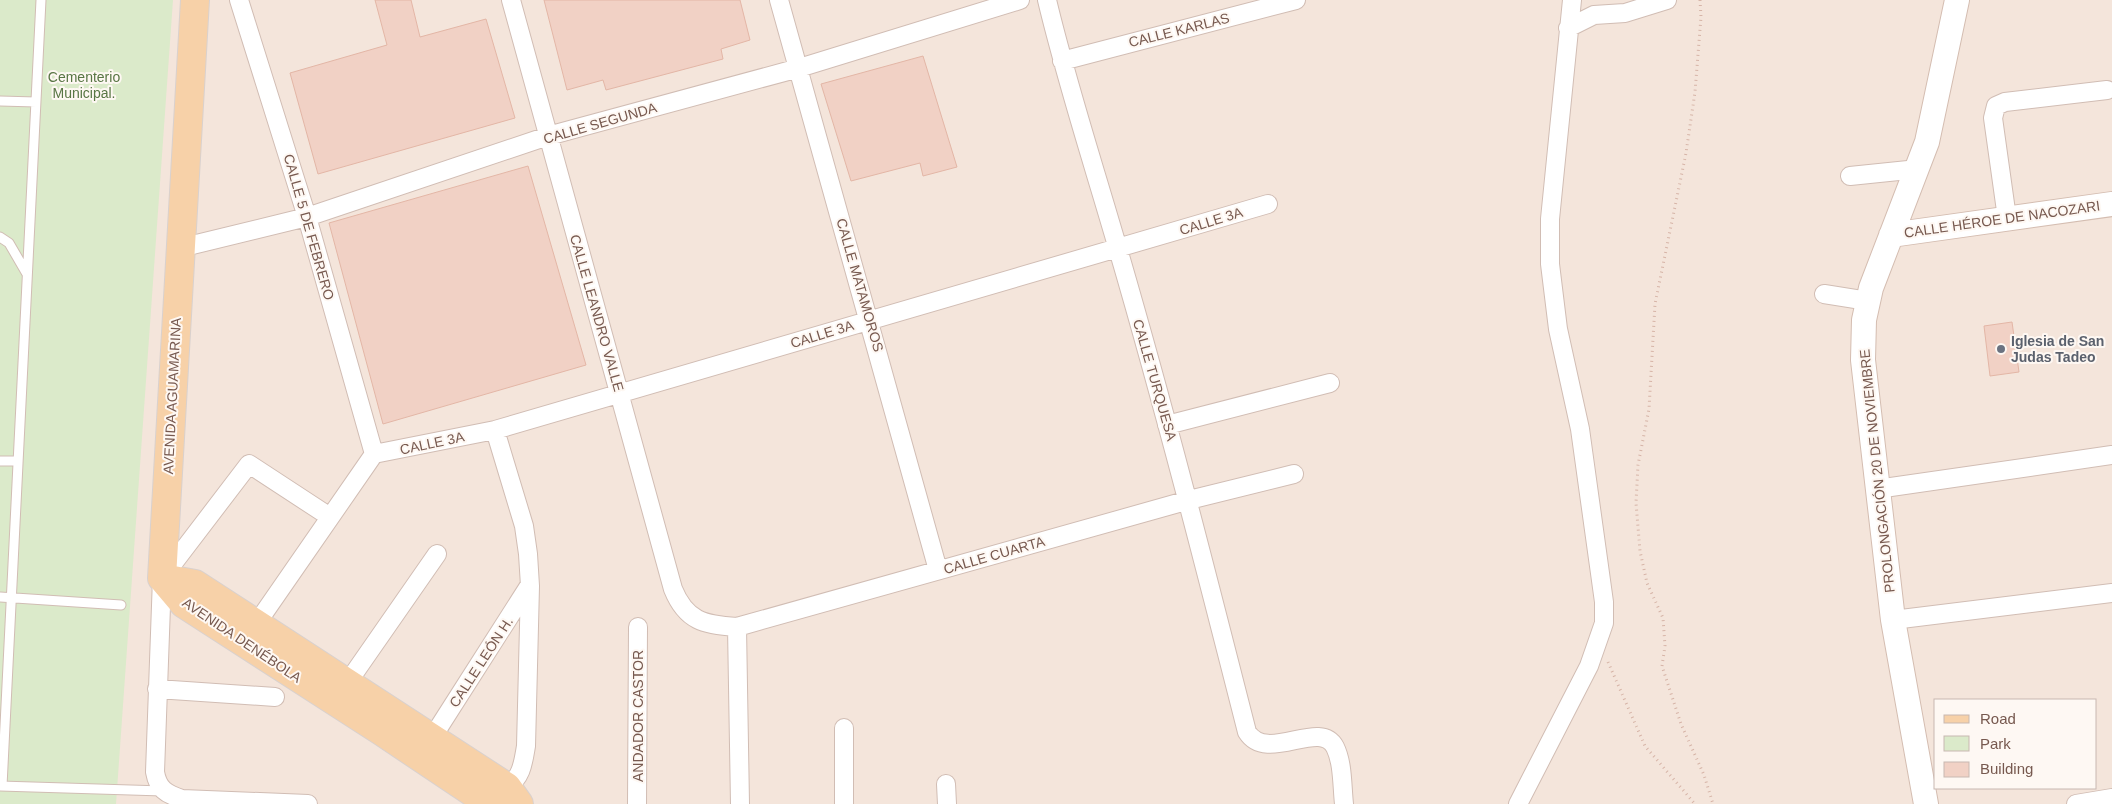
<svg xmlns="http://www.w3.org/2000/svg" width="2112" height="804" font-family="Helvetica,sans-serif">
<rect width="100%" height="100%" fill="#fcf4ec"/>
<path fill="#f4e5db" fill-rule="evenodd" d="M0,0H2112V804H0ZM1936,700H2096V788H1936Z"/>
<path fill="#dbeaca" d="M0,0H173L116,804H0Z"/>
<path fill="#f1d1c5" stroke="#e3b6a6" d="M375,0H411L420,37L486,19L515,118L318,174L290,73L387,45Z
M544,0H740L750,40L721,49L723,59L606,90L603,80L567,90Z
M923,56L957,167L923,176L920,163L851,181L821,84Z
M528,166L586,365L383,424L329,223Z
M2012,322L2019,372L1990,376L1984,326Z"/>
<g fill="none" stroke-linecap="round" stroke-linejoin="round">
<g stroke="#d1bdb4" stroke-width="11">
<path id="lane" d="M0,101L36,102
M0,237L9,243L27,274
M0,461H18
M0,597L121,605
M0,786L163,791
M2,786L41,0"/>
</g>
<g stroke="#d1bdb4" stroke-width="20">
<path id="street" d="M239,0L307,217L374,454
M511,0L673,589C686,621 704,625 737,627L1189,500L1294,474
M779,0L938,570
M1047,0C1067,84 1094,166 1118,249C1165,410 1206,571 1247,732C1267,764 1320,718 1335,747C1343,763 1342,786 1344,804
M1568,28L1594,15L1625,13L1667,0
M1062,61L1296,0
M1850,176L1918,169
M2007,218L1993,118L1996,106L2005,102L2107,90
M180,248L307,217L548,136L799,68L1020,0
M1824,294L1868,301
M1167,425L1330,383
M495,430L524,526L528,554L530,586L526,746C523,763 522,777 507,787
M374,454L495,430L1268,204
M1877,489L2112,455
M1893,620L2112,593
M257,623L374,454
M737,627L740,804
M348,682L437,554
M157,689L275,697
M844,728V804
M432,738L529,586
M946,784L947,804
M308,804L182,799C166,794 158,789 155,772L162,578L249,464L330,517
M637,804L638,627
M1518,804L1589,666L1604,623V602L1580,429L1558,329L1550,264V219L1572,0
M2076,804L2112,798"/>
</g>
<g stroke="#d4bdb1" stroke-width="26">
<path id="secondary" d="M1891,235L2112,204
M1926,804L1893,620L1863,360L1864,320L1871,288L1927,142L1957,0"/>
</g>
<g stroke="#d9d1ce" stroke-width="30">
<path id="primary" d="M162,578L195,0
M162,578L195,584L507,787L519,804
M162,578L184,604L381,731L490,804"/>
</g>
<path stroke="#d6b4a7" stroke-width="3" stroke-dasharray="1 4" stroke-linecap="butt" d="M1700,0L1701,17L1695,92L1686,153L1655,304L1649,409L1638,465L1636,503L1640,551L1647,583L1663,618L1665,646L1662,666L1681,724L1704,775L1713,804
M1608,662L1645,746L1695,804"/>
<use href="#lane" stroke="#fff" stroke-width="9"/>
<use href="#street" stroke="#fff" stroke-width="18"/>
<use href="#secondary" stroke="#fff" stroke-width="24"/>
<use href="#primary" stroke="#f7d1a8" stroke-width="28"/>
</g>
<circle fill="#6b7280" stroke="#fef8f3" stroke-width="2" cx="2001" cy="349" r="5"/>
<g text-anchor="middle" stroke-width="4" stroke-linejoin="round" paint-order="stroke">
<g font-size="14" fill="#77594f" stroke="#fef8f3">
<text transform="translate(1179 30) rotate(-14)" y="5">CALLE KARLAS</text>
<text transform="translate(600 123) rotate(-16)" y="5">CALLE SEGUNDA</text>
<text transform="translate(2002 219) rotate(-8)" y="5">CALLE HÉROE DE NACOZARI</text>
<text transform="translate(1211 221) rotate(-17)" y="5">CALLE 3A</text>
<text transform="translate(309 227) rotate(74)" y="5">CALLE 5 DE FEBRERO</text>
<text transform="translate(860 285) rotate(74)" y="5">CALLE MATAMOROS</text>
<text transform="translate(597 313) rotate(74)" y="5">CALLE LEANDRO VALLE</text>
<text transform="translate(822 334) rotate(-17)" y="5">CALLE 3A</text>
<text transform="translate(1155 380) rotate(74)" y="5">CALLE TURQUESA</text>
<text transform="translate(172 396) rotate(-87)" y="5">AVENIDA AGUAMARINA</text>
<text transform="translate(432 443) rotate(-12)" y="5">CALLE 3A</text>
<text transform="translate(1877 471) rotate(-96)" y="5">PROLONGACIÓN 20 DE NOVIEMBRE</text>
<text transform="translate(994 555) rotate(-16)" y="5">CALLE CUARTA</text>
<text transform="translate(242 640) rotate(34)" y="5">AVENIDA DENÉBOLA</text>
<text transform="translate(481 662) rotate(-57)" y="5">CALLE LEÓN H.</text>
<text transform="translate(638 716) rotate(-90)" y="5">ANDADOR CASTOR</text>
</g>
<g font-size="14" fill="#587644" stroke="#fef8f3">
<text x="84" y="82">Cementerio<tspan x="84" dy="16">Municipal.</tspan></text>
</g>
<g font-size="14" font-weight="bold" fill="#5b616d" stroke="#fef8f3" text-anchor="start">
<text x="2011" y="346">Iglesia de San<tspan x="2011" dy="16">Judas Tadeo</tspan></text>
</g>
</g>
<rect x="1934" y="699" width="162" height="90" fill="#fef8f3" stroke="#c8b8b1"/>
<rect x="1944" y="715" width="25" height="8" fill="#f7d1a8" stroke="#c8b8b1"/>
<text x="1980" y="724" font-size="15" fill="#77594f">Road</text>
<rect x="1944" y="736" width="25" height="15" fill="#dbeaca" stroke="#c8b8b1"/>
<text x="1980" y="749" font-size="15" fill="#77594f">Park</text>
<rect x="1944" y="762" width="25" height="15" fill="#f1d1c5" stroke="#c8b8b1"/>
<text x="1980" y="774" font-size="15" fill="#77594f">Building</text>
</svg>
